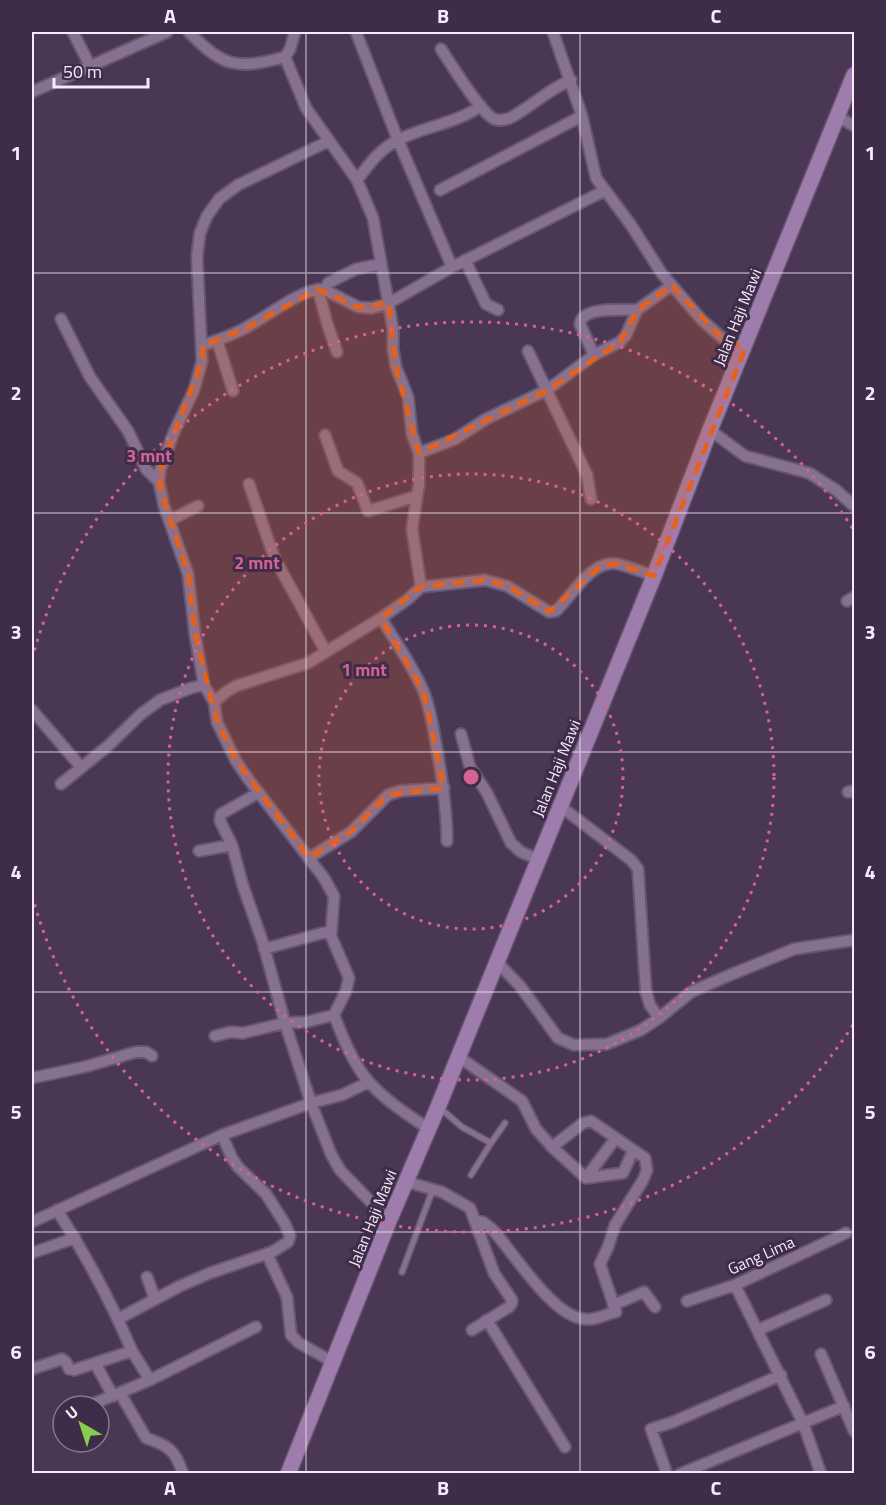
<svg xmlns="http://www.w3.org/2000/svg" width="886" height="1505" font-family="'Titillium Web',sans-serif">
<rect width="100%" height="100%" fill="#4a3753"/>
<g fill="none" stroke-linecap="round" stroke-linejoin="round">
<g stroke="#67566f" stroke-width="8">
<path id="lane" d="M440,1108L462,1127L491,1143L471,1175
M491,1143L505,1123
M402,1272L433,1189"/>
</g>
<g stroke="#67566f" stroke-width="14">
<path id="street" d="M73,32L89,64
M189,32C223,67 236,70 285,57L290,49L295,32
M356,32L398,140L452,267
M553,32L582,116L596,178L631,225L662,274L702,320L721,337L745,349
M441,49C451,64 480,112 494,119C500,121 506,120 512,117C532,106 549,89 571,80
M285,57L306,108L357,180L373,218L393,329V349L396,367L408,397L412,434L419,453V484L412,529L421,587
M32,92L167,32
M837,116L854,126
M357,180C369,164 380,149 398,140C425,126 455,124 481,106
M440,190L582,116
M465,260L486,304L498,310
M328,283L356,269L381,264
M318,289L327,323L337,352
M61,319L90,377L128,431L146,469L159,482
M217,340L233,391
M203,345C218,340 233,335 247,327C266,317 303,288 323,289L358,307L372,308L389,303L452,267L604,191
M528,351L587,475L591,499
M594,355L580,324C582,306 622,310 637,310
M710,430L745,456L809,473L836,490L854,506
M325,435L338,471L357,483L368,511L417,496
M419,453L455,439L486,419L547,390L594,355L620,342L626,335L637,310L672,285
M249,484L274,557L326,652
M170,520L198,506
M847,601L854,597
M381,618C395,641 412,665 423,690C430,707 433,726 436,744C442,777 447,808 447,841
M214,702L226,692L236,686L308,663L381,618L408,599L421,587L485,580L507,586L549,612L556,611C573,595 591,559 618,564C630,567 642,572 654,576
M32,710L81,767
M461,734L470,767L487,793L511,843L521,852L538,859
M61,784L108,746L141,714L160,700L191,688L204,685
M848,792L854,791
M258,793L221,814L220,821L232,845L243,886L263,943L285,1023L311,1103L331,1154L340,1170L389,1221
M560,806L631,860L638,869L646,992L650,1005L659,1018
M199,851L232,845
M309,858L351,832L388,795L400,791L444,788
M264,949L330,931
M497,962L520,986L558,1038L574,1045L607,1044L641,1030L659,1018L691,992L730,975L794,949L854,940
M334,1015C343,1038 353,1064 369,1082C386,1101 408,1115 429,1129
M215,1036L230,1032L243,1033L285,1023L306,1022L334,1015L346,991L349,978L331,936L334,896L324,878L249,780L236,761L217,722L214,702L204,685L195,635L188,574L164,506L159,482L160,470L174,432L194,390L202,361L197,257L200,233L207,216L219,199L238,185L329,141
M459,1057L522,1101L536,1129L552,1147L586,1178L615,1139
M32,1078L84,1067L136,1052H146L152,1056
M586,1178L623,1173L633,1151
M407,1182L442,1192L470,1208L494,1273L512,1300V1303L509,1307L472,1330
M475,1220L483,1222L492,1229C514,1253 552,1316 584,1319C594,1321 606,1314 616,1312L600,1264L608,1247L615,1225L643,1180L647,1170L645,1158L591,1121L583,1123L552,1147
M32,1222L222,1135L311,1103L342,1095L369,1082
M32,1253L75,1238
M267,1254L287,1297L291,1335L299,1343L333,1362
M147,1277L155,1299
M735,1285L803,1423L821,1474
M687,1301L735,1285L846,1233
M613,1305L644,1292L655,1307
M118,1319L180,1286L210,1273L272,1252L288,1242L290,1236L285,1224L266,1194L238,1167L232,1158L222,1135
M487,1320L565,1447
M758,1330L826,1300
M132,1351L150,1380
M821,1354L854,1431
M95,1363L113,1396
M32,1369L62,1359L66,1362L69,1369L74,1370L132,1351C111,1302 86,1255 57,1210
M120,1393L146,1438C168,1445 176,1451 183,1474
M88,1406L150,1380L256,1327
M667,1474L651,1429L673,1422L781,1375
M680,1474L844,1406"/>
</g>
<g stroke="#67566f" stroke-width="18">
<path id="secondary" d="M288,1474L389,1221L438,1107L654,576L710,430L854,75"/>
</g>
<use href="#lane" stroke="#867190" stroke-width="5"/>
<use href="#street" stroke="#867190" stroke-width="10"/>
<use href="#secondary" stroke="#9e7cae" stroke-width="15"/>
</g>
<path fill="#e96018" fill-opacity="0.2" stroke="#e96018" stroke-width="4.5" stroke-dasharray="12 8" stroke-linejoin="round" d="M672,285L721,337L745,349L654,576L616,564L601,566L549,612L507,586L485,580L421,587L381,618L424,692L444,788L388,795L351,832L309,858L236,761L217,722L195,635L188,574L160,489V470L202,361L203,345L244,329L318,289L358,307L389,303L396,367L419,453L547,390L620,342L637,310Z"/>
<path fill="none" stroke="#f6eafc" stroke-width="1.5" stroke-opacity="0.55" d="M306,32V1474M580,32V1474M32,273H854M32,513H854M32,752H854M32,992H854M32,1232H854"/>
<g fill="none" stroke="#d46293" stroke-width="3" stroke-dasharray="3 6">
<circle cx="471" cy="777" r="152"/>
<circle cx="471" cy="777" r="303"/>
<path d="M853 1025A455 455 0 0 1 32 895M32 659A455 455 0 0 1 853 529"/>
</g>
<g text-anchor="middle" stroke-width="6" stroke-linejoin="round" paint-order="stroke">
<g font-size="16" fill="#f6eafc" stroke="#3f2c48">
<text transform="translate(737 317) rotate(-68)" y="6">Jalan Haji Mawi</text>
<text transform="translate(556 768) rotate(-68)" y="6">Jalan Haji Mawi</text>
<text transform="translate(372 1218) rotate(-68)" y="6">Jalan Haji Mawi</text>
<text transform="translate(761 1255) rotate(-24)" y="6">Gang Lima</text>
</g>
</g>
<circle cx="471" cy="777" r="9" fill="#d46293" stroke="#3f2c48" stroke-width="3"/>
<g font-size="18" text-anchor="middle" font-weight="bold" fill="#d46293" stroke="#3f2c48" stroke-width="6" stroke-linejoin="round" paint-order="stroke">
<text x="149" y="462">3 mnt</text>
<text x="257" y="569">2 mnt</text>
<text x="364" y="676">1 mnt</text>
</g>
<rect width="886" height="1505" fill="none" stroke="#3f2c48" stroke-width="66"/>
<g transform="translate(81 1424) rotate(321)"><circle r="28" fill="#3f2c48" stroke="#887890" stroke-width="1.5"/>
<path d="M0-4.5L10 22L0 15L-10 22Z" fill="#84cf4d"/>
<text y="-9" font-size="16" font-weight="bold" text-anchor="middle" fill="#f6eafc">U</text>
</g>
<path d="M54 78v9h94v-9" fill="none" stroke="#f6eafc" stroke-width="3"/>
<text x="63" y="78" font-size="18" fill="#f6eafc" stroke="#3f2c48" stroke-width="4.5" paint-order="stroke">50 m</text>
<rect x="33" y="33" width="820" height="1439" fill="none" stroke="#f6eafc" stroke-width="2"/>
<g font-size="20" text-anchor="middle" font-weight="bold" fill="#f6eafc">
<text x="170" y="23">A</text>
<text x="443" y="23">B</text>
<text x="716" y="23">C</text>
<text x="16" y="160">1</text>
<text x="870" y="160">1</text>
<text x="16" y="400">2</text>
<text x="870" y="400">2</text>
<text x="16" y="639">3</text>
<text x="870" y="639">3</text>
<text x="16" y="879">4</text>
<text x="870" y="879">4</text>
<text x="16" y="1119">5</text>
<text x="870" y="1119">5</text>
<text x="16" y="1359">6</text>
<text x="870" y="1359">6</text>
<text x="170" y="1495">A</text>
<text x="443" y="1495">B</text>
<text x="716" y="1495">C</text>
</g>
</svg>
